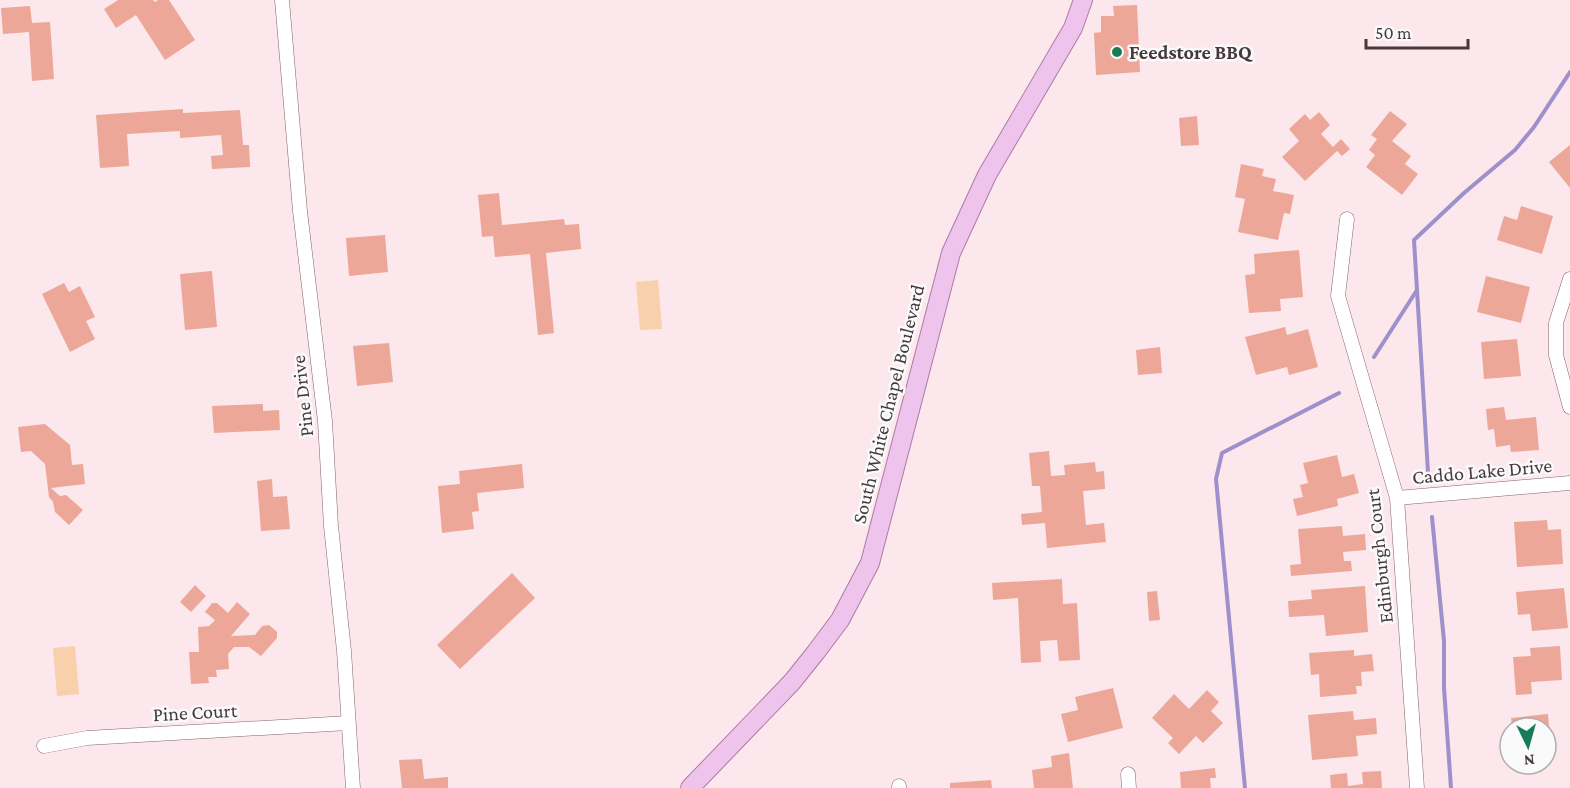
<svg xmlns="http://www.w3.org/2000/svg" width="1570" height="788" font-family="'Crimson Pro',serif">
<rect width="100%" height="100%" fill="#fce7ec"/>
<path fill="#f8d0ab" d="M658,280L662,329L640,330L636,282Z
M75,646L79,694L57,696L53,648Z"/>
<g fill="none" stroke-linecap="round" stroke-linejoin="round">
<path stroke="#9e90cb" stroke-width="4" d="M1374,357L1417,290
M1428,472L1414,240L1464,193L1515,150L1534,127L1570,72
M1432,517L1444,641V688L1451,788
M1245,788L1216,479L1222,453L1339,393"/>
</g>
<path fill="#eda798" d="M118,0H153L155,2L158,0H169L195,40L165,60L136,15L116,28L104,9Z
M1137,5L1140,72L1096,75L1094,33L1101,32V16H1114L1113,6Z
M30,6L32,23L50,22L54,79L32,81L29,32L3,34L1,8Z
M183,109V113L240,110L243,145H249L250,167L212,169L211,156L223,155L221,135L180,138V131L127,134L129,166L100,168L96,115Z
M1390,111L1407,124L1392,141L1411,156L1405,164L1418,174L1402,195L1366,167L1375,155L1369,150L1377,139L1371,135Z
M1319,112L1330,125L1321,134L1333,147L1341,139L1350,149L1342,156L1337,151L1305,181L1282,157L1299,141L1289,129L1305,114L1310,120Z
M1197,116L1199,145L1181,146L1179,118Z
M1570,145V188L1549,162Z
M1241,164L1264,169L1262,176L1276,179L1273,191L1294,195L1290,214L1284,213L1278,240L1238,232L1245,199L1235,197Z
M499,193L502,225L564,219L565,225L579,224L581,249L546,253L554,333L538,335L530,254L495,257L493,236L482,237L478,195Z
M1521,206L1553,216L1542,254L1497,240L1504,216L1517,220Z
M385,235L388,272L349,276L346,238Z
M1299,250L1303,297L1280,299L1281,311L1249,313L1245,275L1255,274L1254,254Z
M212,271L217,327L185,330L180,274Z
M1486,276L1530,287L1521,323L1477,312Z
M64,283L69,292L80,286L95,317L86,321L95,339L70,352L42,294Z
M1285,327L1287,335L1308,329L1318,367L1289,375L1287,367L1256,375L1245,337Z
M1517,339L1521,376L1484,379L1481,342Z
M389,343L393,382L357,386L353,346Z
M1160,347L1162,373L1138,375L1136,350Z
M263,404V411L279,410L280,430L214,433L212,406Z
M1504,407L1506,420L1536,417L1539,450L1511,452L1510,445L1496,447L1494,429L1488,430L1486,409Z
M45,424L70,445L72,465L83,464L85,484L51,488L60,496L66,495L83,510L69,525L55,512L53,502L49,497L45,464L31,451L21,452L18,427Z
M1049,451L1051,476L1065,475L1064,465L1095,462L1096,472L1104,471L1105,489L1083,491L1086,525L1104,523L1106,542L1047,548L1045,523L1022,525L1021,514L1042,512L1040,486H1032L1029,453Z
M1337,455L1342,477L1354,474L1359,493L1337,499L1338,506L1297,516L1293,499L1303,497L1300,485L1308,483L1303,463Z
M522,464L524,488L477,493L479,511L472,512L474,529L442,533L438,486L460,484L459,471Z
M272,479L273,497L287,496L290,529L261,531L257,481Z
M1547,520L1548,530L1561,529L1563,564L1517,567L1514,522Z
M1342,526L1343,536L1365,534L1366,550L1343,552L1344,561H1351L1352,571L1291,576L1290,565L1301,564L1298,529Z
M512,573L535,598L460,669L437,645Z
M1062,579L1063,604L1077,603L1080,660L1059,661L1057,640L1040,641L1041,662L1021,663L1018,598L993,600L992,583Z
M195,585L206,596L191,612L180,602Z
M1365,586L1368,632L1326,636L1324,615L1289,617L1288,601L1312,599L1311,590Z
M1564,588L1568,628L1532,631L1530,614L1518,615L1516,592Z
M1157,591L1160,620L1149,621L1147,592Z
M237,602L250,614L231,636L255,635L262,626L269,625L277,632V638L261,656L249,647H234L228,654L229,669L216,670L217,677H208L209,683L191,684L189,652H199L198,627L209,626L215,620L205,612L212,603H217L228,613Z
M1560,646L1562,680L1531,682L1532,694L1516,695L1513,657L1531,656L1530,648Z
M1354,650V656L1372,654L1374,671L1361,672L1362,686H1356L1357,694L1320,697L1319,674L1311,675L1309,653Z
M1113,688L1123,728L1068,742L1061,714L1078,710L1075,697Z
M1207,690L1219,702L1211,711L1223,723L1203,743L1196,736L1179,754L1168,743L1173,738L1152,718L1174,694L1189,709Z
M1353,711L1354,720L1376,718L1377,734L1356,736L1358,756L1312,760L1308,715Z
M1548,714L1551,751L1546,752V728H1512L1511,718Z
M1510,737V755H1505L1503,738Z
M1069,753L1073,788H1034L1032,770L1052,767L1051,756Z
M422,759L424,779L448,777V788H402L399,760Z
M1215,768L1216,778H1210L1211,788H1181L1180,772Z
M1381,771L1382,788H1331L1330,775L1347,773L1348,786L1363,784L1362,772Z
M991,780L992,788H950V783Z"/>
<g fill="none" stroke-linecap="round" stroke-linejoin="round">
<g stroke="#82646d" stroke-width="15">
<path id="minor" d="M282,0L300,211L325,421L331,526L344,651L353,788
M1347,219L1338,296L1397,498L1417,788
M1570,279L1556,323V355L1570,407
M1397,498L1570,483
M44,746L87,738L348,723
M1128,774L1129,788
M899,786V788"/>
</g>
<g stroke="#ab7aa7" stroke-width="20">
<path id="major" d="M690,788L792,682L816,652L840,620L870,563L951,253L987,175L1073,28L1083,0"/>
</g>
<use href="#minor" stroke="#fff" stroke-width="14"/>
<use href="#major" stroke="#eec4ec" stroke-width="18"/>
</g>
<circle fill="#167d57" stroke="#fafafa" stroke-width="2" cx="1117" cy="52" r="6"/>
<g text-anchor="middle" stroke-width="5" stroke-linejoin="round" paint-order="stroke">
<g font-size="20" font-weight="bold" fill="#46393d" stroke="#fafafa" text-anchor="start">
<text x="1129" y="59">Feedstore BBQ</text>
</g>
<g font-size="20" fill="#46393d" stroke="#fafafa">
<text transform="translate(302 396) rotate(-96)" y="7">Pine Drive</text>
<text transform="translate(888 404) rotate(-76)" y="7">South White Chapel Boulevard</text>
<text transform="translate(1482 471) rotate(-5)" y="7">Caddo Lake Drive</text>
<text transform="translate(1379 556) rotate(-96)" y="7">Edinburgh Court</text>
<text transform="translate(195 712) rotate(-3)" y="7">Pine Court</text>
</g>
</g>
<g transform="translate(1528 746) rotate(175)"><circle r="28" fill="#fafafa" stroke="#b2adae" stroke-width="1.5"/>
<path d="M0-4.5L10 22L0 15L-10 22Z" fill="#167d57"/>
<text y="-9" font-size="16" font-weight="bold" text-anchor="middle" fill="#46393d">N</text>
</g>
<path d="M1366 39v9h102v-9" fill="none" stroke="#46393d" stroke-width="3"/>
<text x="1375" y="39" font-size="18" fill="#46393d" stroke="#fafafa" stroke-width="4.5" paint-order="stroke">50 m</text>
</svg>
